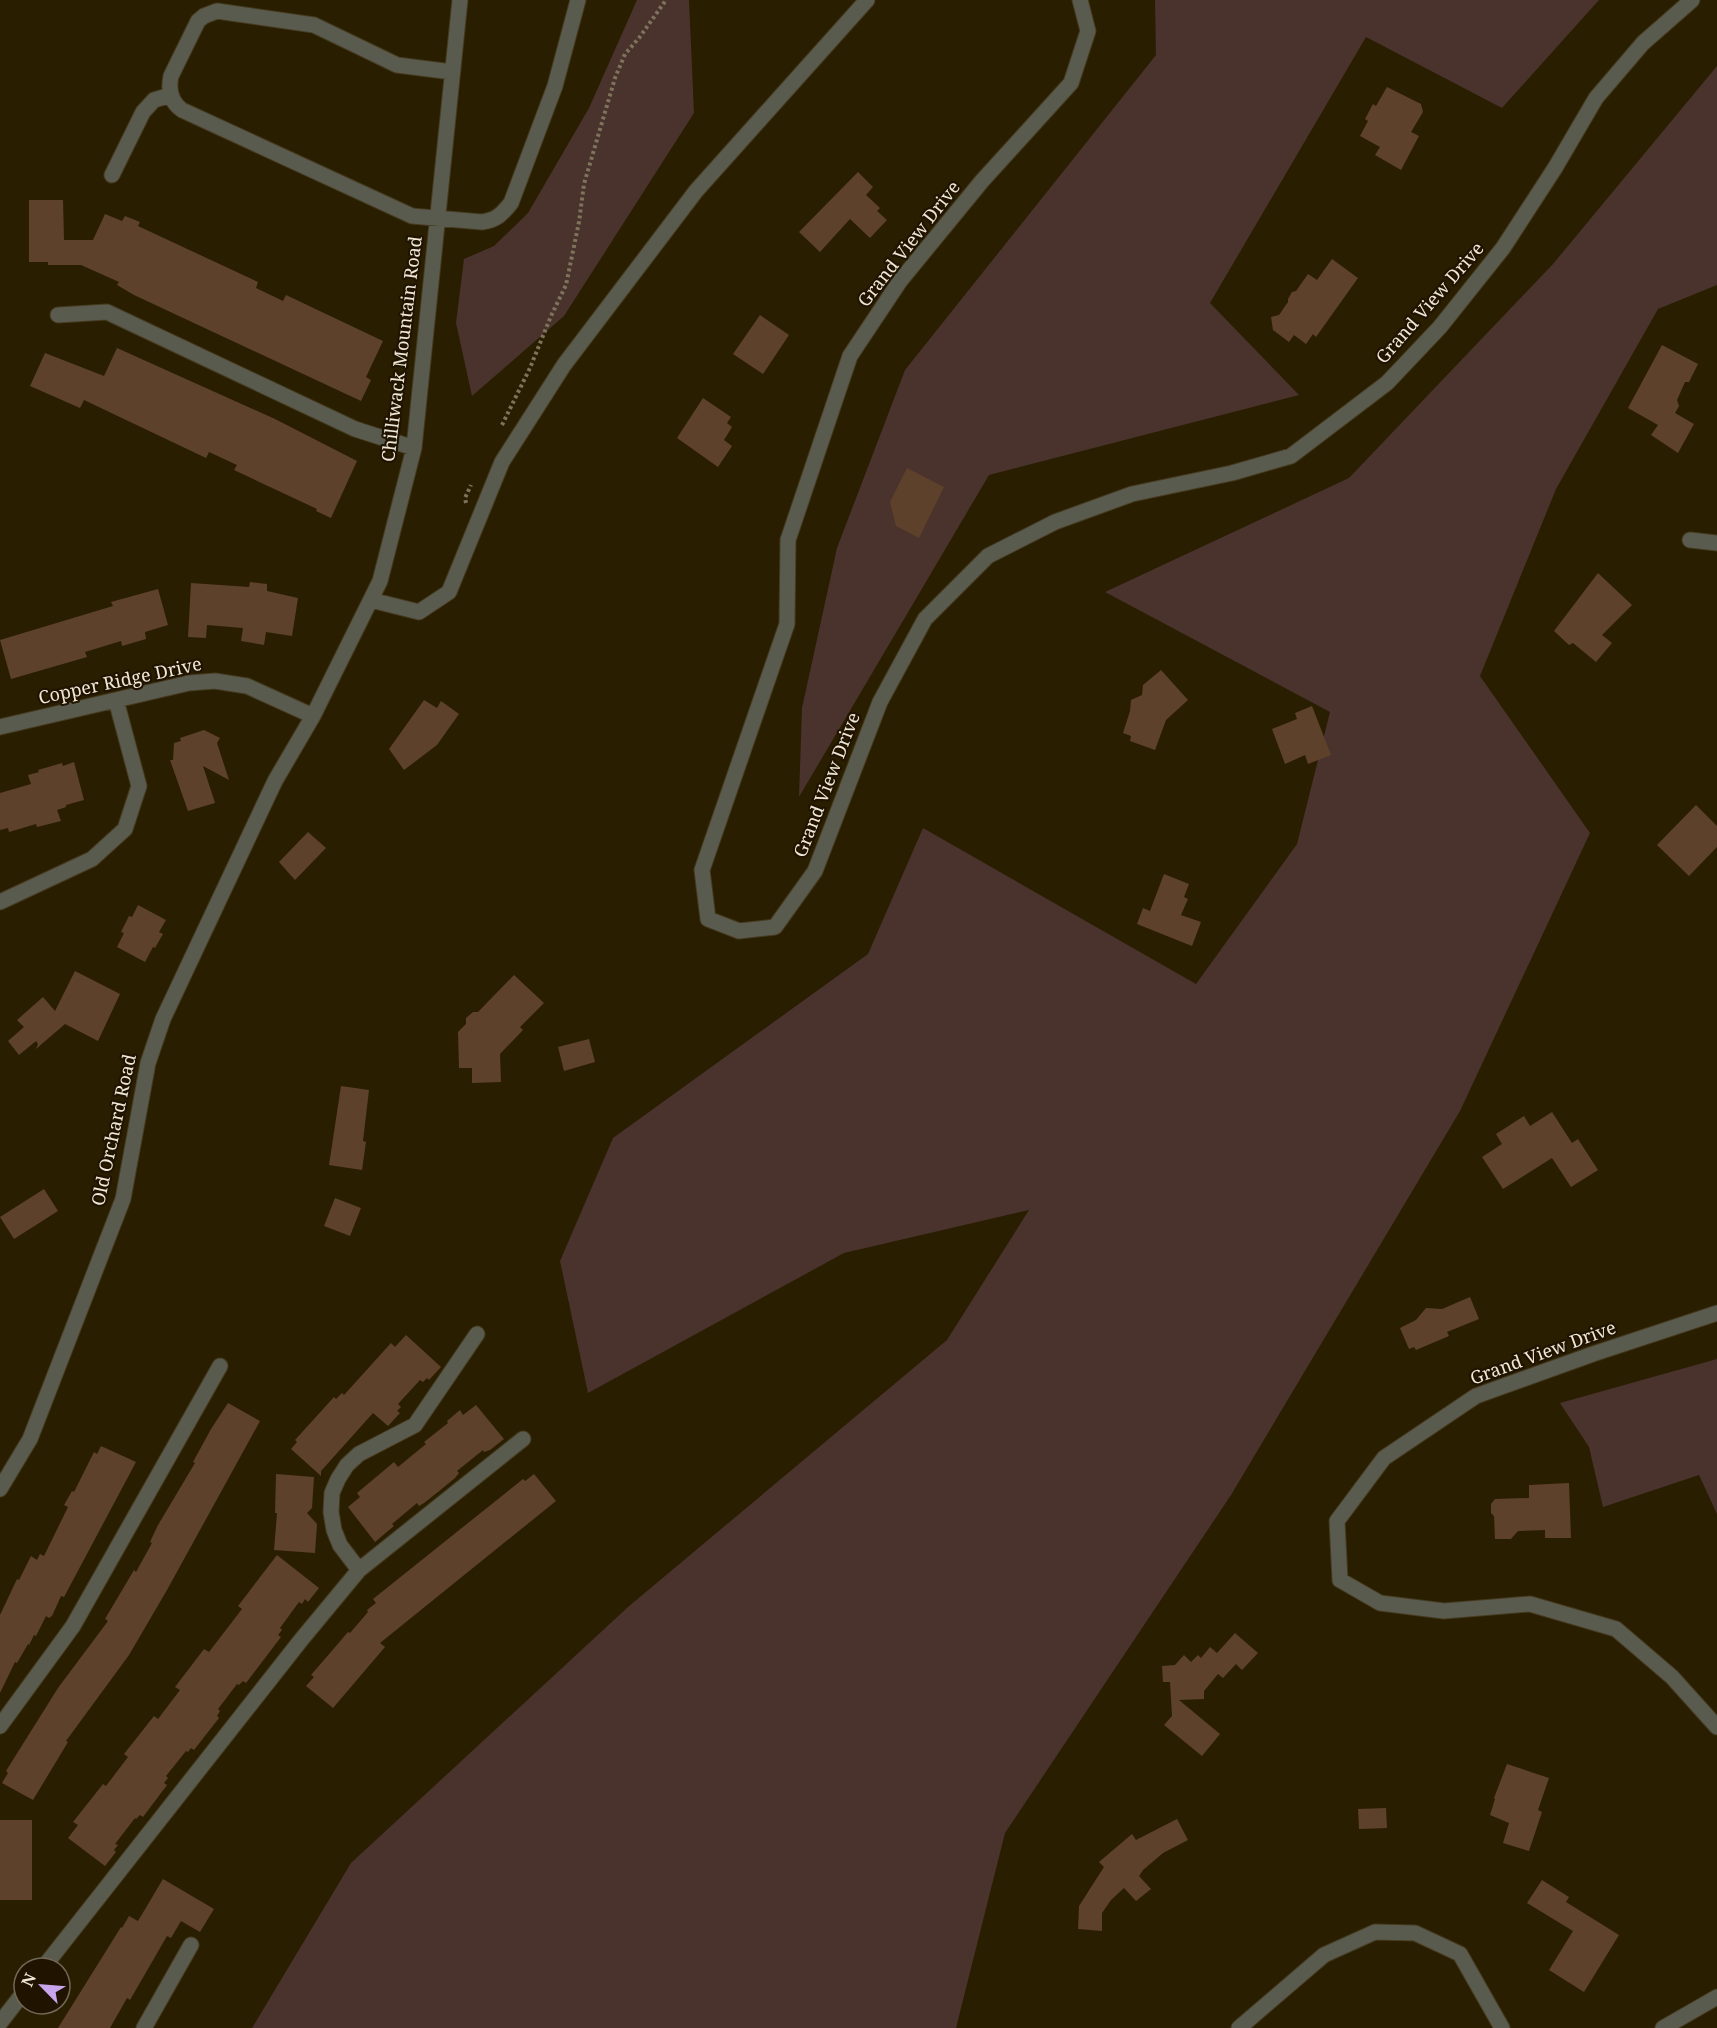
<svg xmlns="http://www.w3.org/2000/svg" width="1717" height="2028" font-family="'Noto Serif',serif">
<rect width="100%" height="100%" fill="#2a1e01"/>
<path fill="#4a322d" d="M637,0H689L694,113L564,316L472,396L456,323L464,259L494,246L528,213L589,108Z
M1155,0H1599L1502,108L1366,37L1210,303L1299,395L989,475L799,797L802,708L837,548L905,370L1156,55Z
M1717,66V285L1658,309L1556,489L1480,676L1590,833L1460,1111L1231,1495L1005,1833L956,2028H252L351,1863L628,1607L947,1340L1029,1210L844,1253L588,1393L560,1261L613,1138L868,954L923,828L1196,984L1297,844L1330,712L1105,592L1349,478L1553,264Z
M1717,1359V1514L1699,1475L1603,1507L1589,1447L1560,1403Z"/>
<path fill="#5e412b" d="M1387,87L1421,104L1423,112L1411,132L1419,136L1401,170L1375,155L1380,147L1360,136L1368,121L1365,119L1373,104L1376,106Z
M858,172L873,187L866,195L880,208L877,211L887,220L870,238L850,219L820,252L799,232Z
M29,200H63L64,240H93L105,214L122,221L125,216L140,222L138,226L258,282L256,288L283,301L286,295L383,341L366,377L371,380L361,401L134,295L117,285L119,282L81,265H48V262H29Z
M1332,259L1358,278L1316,337L1313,334L1306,344L1294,335L1289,342L1273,330L1271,317L1279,315L1288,302V299L1292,292L1296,291L1308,274L1317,280Z
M760,315L789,335L763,374L733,354Z
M1662,345L1698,364L1689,382H1685L1677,400L1679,406L1675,413L1694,424L1678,453L1651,435L1658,425L1628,408Z
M117,348L275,419L357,461L331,518L316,511L317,509L234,470L237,465L209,452L206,458L84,400L80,408L30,386L45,353L104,376Z
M703,398L731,417L727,423L732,427L724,440L732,446L718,467L677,438Z
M907,468L944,487L919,538L896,526L890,502Z
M1598,573L1632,605L1602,635L1612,643L1596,662L1573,643L1569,645L1554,631Z
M250,582L267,584V591L298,598L292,636L266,632L264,645L241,641L243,628L207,625L206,638L188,637L191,583L249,587Z
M158,589L168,625L145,632L146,639L122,646L121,641L85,652L87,657L11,679L0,640L113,606L111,602Z
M1161,670L1188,700L1166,720L1155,750L1130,741L1131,736L1123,733L1130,711L1131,700L1142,695L1143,685Z
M424,700L437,708L441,701L459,714L437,745L404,770L389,749Z
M1312,706L1331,755L1308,764L1305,755L1285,764L1272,729L1297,719L1295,713Z
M204,730L220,738L217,743L229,780L203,766L215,803L188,811L170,760H173L174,743L181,741L180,738Z
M74,762L84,800L66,805V807L57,810L61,821L37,827L36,824L9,832L8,828L0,830V793L31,784L28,775L39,772L38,770L62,763L63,766Z
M1696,805L1717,826V847L1689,876L1657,845Z
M308,832L326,848L295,880L279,862Z
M1164,874L1189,884L1184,897L1188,899L1181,915L1201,922L1192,946L1137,924L1143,908L1150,911Z
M138,905L166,920L159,932L163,934L155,948L153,947L145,962L117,947L124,933L121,932L129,916L132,917Z
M75,971L120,994L98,1041L65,1024L36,1049L38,1044L36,1041L19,1055L8,1041L24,1027L17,1020L43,997L55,1011Z
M514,975L544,1003L520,1027L523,1030L500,1054L501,1082L472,1083V1068H459L458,1032L466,1024V1018L473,1012H478Z
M589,1039L595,1062L564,1071L558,1047Z
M341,1086L369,1090L363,1141L366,1142L362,1170L329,1165Z
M1552,1112L1572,1143L1578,1139L1598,1170L1571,1187L1552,1158L1503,1189L1482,1157L1502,1144L1496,1134L1524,1116L1530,1126Z
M44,1189L58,1211L14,1239L0,1217Z
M335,1198L361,1208L350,1236L324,1226Z
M1470,1297L1479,1319L1447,1332L1449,1336L1416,1350L1414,1347L1409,1349L1400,1328L1416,1320L1426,1308L1442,1309Z
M406,1335L441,1367L429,1380L427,1378L423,1382L420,1380L398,1404L401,1407L397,1411L400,1413L388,1426L373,1413L321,1471V1476L291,1449L297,1442L295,1440L334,1397L336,1399L342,1393L344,1395L391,1343L395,1347Z
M228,1403L260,1421L167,1590L129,1655L66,1741L68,1742L33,1800L2,1783L8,1773L6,1771L58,1688L108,1621L105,1619L134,1570L136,1572L152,1543L150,1542L158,1525L195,1463L193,1462L211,1429Z
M476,1405L504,1439L490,1450L484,1452L483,1450L457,1471L459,1473L455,1478L438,1492L424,1503L419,1506L417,1503L392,1524L394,1526L375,1542L348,1507L360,1497L357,1493L394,1462L398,1467L426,1444L424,1442L448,1423L447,1421L460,1410L463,1415Z
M101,1446L136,1462L64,1597L61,1596L52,1616L49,1618L46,1616L36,1636L34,1635L29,1645L28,1644L17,1663L15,1662L0,1693V1615L17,1579L19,1580L31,1556L37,1560L40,1554L44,1556L68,1507L64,1505L72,1491L74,1492L94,1452L97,1454Z
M276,1474L314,1477L312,1508L307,1513L317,1524L315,1553L274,1550L277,1513H275Z
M534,1474L556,1501L380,1643L385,1647L333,1708L306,1686L314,1677L311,1675L324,1660L348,1632L350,1633L368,1612L367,1610L376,1603L373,1599L523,1479L525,1481Z
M1569,1483L1571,1538H1545V1530L1518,1531L1511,1539H1495L1494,1516L1491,1513V1504L1495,1499L1529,1498V1485Z
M277,1555L319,1588L308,1602L305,1599L302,1604L299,1602L280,1628L282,1630L278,1635L281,1637L246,1683L243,1681L239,1685L237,1684L218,1709L220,1711L217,1716L219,1718L194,1750L191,1748L188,1752L186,1751L166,1776L168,1778L164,1783L167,1785L143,1817L140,1815L136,1819L135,1818L115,1844L118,1845L114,1850L116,1852L105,1866L68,1838L78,1825L73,1822L103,1784L106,1786L128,1757L124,1754L154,1716L158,1719L180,1690L175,1687L204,1649L209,1652L242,1609L238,1606Z
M1235,1633L1258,1653L1242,1670L1236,1664L1223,1678L1218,1674L1204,1691V1699L1179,1700L1220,1734L1202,1756L1164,1725L1172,1716L1170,1682H1163L1162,1666L1175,1665L1184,1655L1191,1662L1198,1655L1201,1658L1210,1647L1217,1653Z
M1507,1764L1549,1778L1538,1810L1542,1812L1529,1851L1503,1843L1509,1823L1490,1815L1495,1799L1494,1798Z
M1386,1808L1387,1828L1359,1829L1358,1809Z
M1177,1819L1188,1840L1163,1853L1143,1870L1139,1876L1151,1889L1136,1901L1124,1888L1111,1900L1102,1913V1931L1078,1929L1079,1906L1104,1867L1099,1862L1132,1834L1136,1840Z
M0,1820H32V1900H0Z
M163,1879L214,1909L200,1932L181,1921L171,1938L167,1936L130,2000L127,1998L110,2028H58L121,1927L122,1928L129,1916L138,1921Z
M1542,1880L1569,1897L1566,1902L1619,1935L1584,1992L1549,1970L1573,1931L1527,1903Z"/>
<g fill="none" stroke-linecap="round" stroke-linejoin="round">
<g stroke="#463a1f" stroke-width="17">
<path id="minor" d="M1080,0L1088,31L1071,83L982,181L900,281L850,356L788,540L787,624L702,870L708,919L739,931L775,927L815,871L880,702L925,619L988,556L1055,522L1132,494L1232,473L1291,456L1387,383L1440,327L1503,248L1555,168L1596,98L1643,43L1692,0
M452,72L397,65L314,25L217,11L204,16L198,21L171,76C168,90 171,102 182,110L412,216L482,222C497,220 502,214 511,203L555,86L578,0
M112,175L143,112L154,100L171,95
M58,315L107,312L355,429L414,448
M1690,540L1717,543
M371,600L419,612L449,592L502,462L564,365L696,191L867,0
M0,727L189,683L215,681L247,686L313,716
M0,902L92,859L125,829L139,786L116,700
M1717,1313L1593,1354L1476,1396L1384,1458L1337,1521L1340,1580L1380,1603L1444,1611L1530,1604L1616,1629L1672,1677L1717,1727
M0,1489L30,1439L123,1199L148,1063L163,1019L275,781L313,716L380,581L414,448L460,0
M359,1570L340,1545L334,1530L331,1512L332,1493L338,1479L347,1465L359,1454L415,1425L477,1334
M0,1726L73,1626L220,1366
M43,1968L301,1640L359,1570L523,1439
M0,2023L24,1992
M144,2028L191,1945
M1239,2028L1324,1955L1375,1932L1415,1933L1460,1954L1502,2028
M1663,2028L1717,1997"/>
</g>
<path stroke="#7e745c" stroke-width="4" stroke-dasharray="3 3" stroke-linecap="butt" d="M502,425L530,368L551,316L566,285L579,222L584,184L615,78L625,54L639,38L666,0
M466,503L465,498L471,485"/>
<use href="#minor" stroke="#595b4e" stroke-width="15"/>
</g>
<g text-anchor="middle" stroke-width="4.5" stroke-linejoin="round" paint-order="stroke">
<g font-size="18" fill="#efe7d7" stroke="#201400">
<text transform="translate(909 244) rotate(-52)" y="6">Grand View Drive</text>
<text transform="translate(1430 303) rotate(-49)" y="6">Grand View Drive</text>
<text transform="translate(402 349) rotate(-83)" y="6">Chilliwack Mountain Road</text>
<text transform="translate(120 681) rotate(-12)" y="6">Copper Ridge Drive</text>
<text transform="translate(827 785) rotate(-69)" y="6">Grand View Drive</text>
<text transform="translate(114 1130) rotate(-78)" y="6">Old Orchard Road</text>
<text transform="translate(1543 1353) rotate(-20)" y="6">Grand View Drive</text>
</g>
</g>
<g transform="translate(42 1986) rotate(295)"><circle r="28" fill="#201400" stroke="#736856" stroke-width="1.5"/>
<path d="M0-4.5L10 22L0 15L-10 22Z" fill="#c9a5ee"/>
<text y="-9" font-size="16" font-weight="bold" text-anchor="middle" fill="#efe7d7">N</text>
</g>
</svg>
